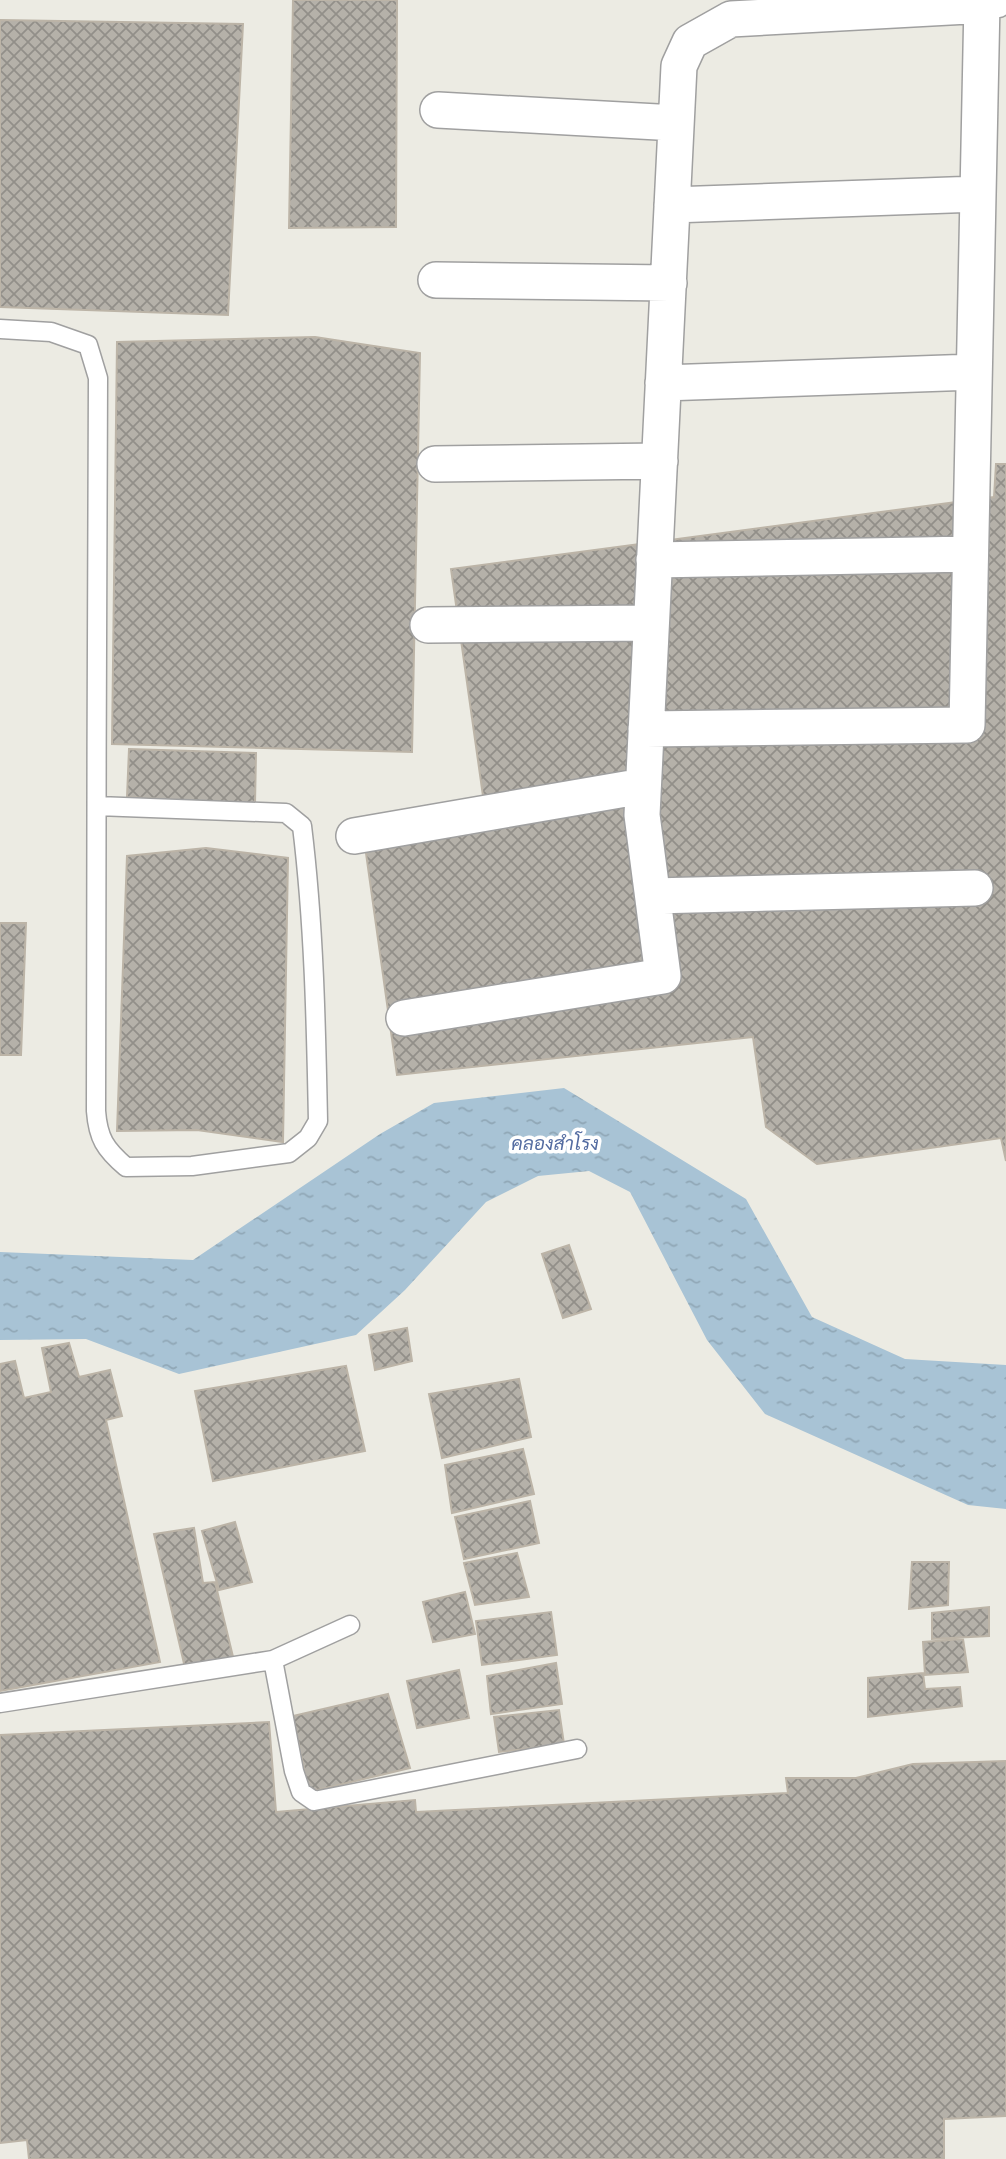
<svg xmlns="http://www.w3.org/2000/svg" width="1006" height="2159" font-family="'PT Sans',Sarabun,sans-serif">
<defs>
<pattern id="water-ripples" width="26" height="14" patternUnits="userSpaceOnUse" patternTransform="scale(1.75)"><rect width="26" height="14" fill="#a8c3d5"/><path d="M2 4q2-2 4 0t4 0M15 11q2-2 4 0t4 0" fill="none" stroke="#90a7b6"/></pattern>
<pattern id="building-cross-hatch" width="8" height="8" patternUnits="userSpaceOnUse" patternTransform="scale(1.75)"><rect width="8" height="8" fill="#b5b1a9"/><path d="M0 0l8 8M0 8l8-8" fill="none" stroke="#928f89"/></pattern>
</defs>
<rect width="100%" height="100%" fill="#ecebe3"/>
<path fill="url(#water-ripples)" d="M564,1088L746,1199L812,1317L905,1359L1006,1365V1509L968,1505L765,1414L707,1340L630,1192L589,1171L538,1176L486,1202L405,1290L356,1335L179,1374L86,1339L0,1340V1252L193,1260L380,1134L434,1103Z"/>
<path fill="url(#building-cross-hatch)" stroke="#bcb4a7" stroke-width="2" d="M293,0H397L396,227L289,228Z
M0,20L243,24L228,315L0,307Z
M315,337L420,353L412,752L112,744L117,342Z
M996,464H1006V1161L1001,1138L817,1164L766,1127L753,1037L397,1075L364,839L483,796L451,569L994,497Z
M129,749L256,753L255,804L127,797Z
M206,848L288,858L283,1142L197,1130L117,1131L127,856Z
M0,923H26L21,1055H0Z
M569,1245L591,1309L563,1318L542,1254Z
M407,1328L412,1361L375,1370L369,1335Z
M69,1343L79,1377L110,1370L122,1416L106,1420L160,1662L0,1691V1364L15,1361L24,1398L51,1392L42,1348Z
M346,1366L365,1451L213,1481L195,1391Z
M519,1379L531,1437L442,1458L429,1394Z
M523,1449L534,1494L452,1513L445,1465Z
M530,1501L539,1543L464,1559L455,1517Z
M235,1522L252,1582L219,1590L202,1531Z
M194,1528L203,1583L215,1582L234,1661L185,1668L154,1534Z
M517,1553L529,1597L475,1605L464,1563Z
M912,1562H949L948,1605L909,1609Z
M465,1592L475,1634L433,1642L423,1602Z
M989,1607V1636L932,1639V1613Z
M551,1612L557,1655L482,1665L476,1621Z
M963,1639L968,1672L925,1675L923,1642Z
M556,1663L562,1704L491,1714L487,1676Z
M459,1670L469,1718L417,1728L407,1681Z
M923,1673L925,1689L960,1687L962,1706L868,1717V1678Z
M388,1694L410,1768L309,1792L293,1716Z
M559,1710L564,1744L499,1752L494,1717Z
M269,1722L276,1812L415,1800L416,1812L788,1793L786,1778H856L913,1764L1006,1761V2116L944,2119V2159H29L27,2140L0,2143V1735Z"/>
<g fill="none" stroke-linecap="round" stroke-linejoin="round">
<g stroke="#a0a0a0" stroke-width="21">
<path id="lane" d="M0,329L51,332L88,345L98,378C97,622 96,867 96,1111C98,1138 105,1149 126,1167L192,1166L289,1153L308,1138L318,1121C316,1022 314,924 302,826L286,813L97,806
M273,1660L294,1771L301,1792L314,1801L577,1749
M0,1703L273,1660L350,1625"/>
</g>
<g stroke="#a0a0a0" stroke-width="38">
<path id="street" d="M438,110L676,123
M672,205L978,194
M436,280L669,283
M663,383L974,372
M435,464L660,461
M654,560L970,554
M428,625L651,623
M646,729L967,725L982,2
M354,836L643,786
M653,896L975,888
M404,1018L663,976L642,815L679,66L690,42L731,19L968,6L996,0"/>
</g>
<use href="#lane" stroke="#fff" stroke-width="18"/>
<use href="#street" stroke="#fff" stroke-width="35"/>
</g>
<g text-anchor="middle" stroke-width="7" stroke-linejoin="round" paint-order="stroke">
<g font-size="19" font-style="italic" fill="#546ca1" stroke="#fff">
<text x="555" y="1150">คลองสำโรง</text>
</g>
</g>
</svg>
